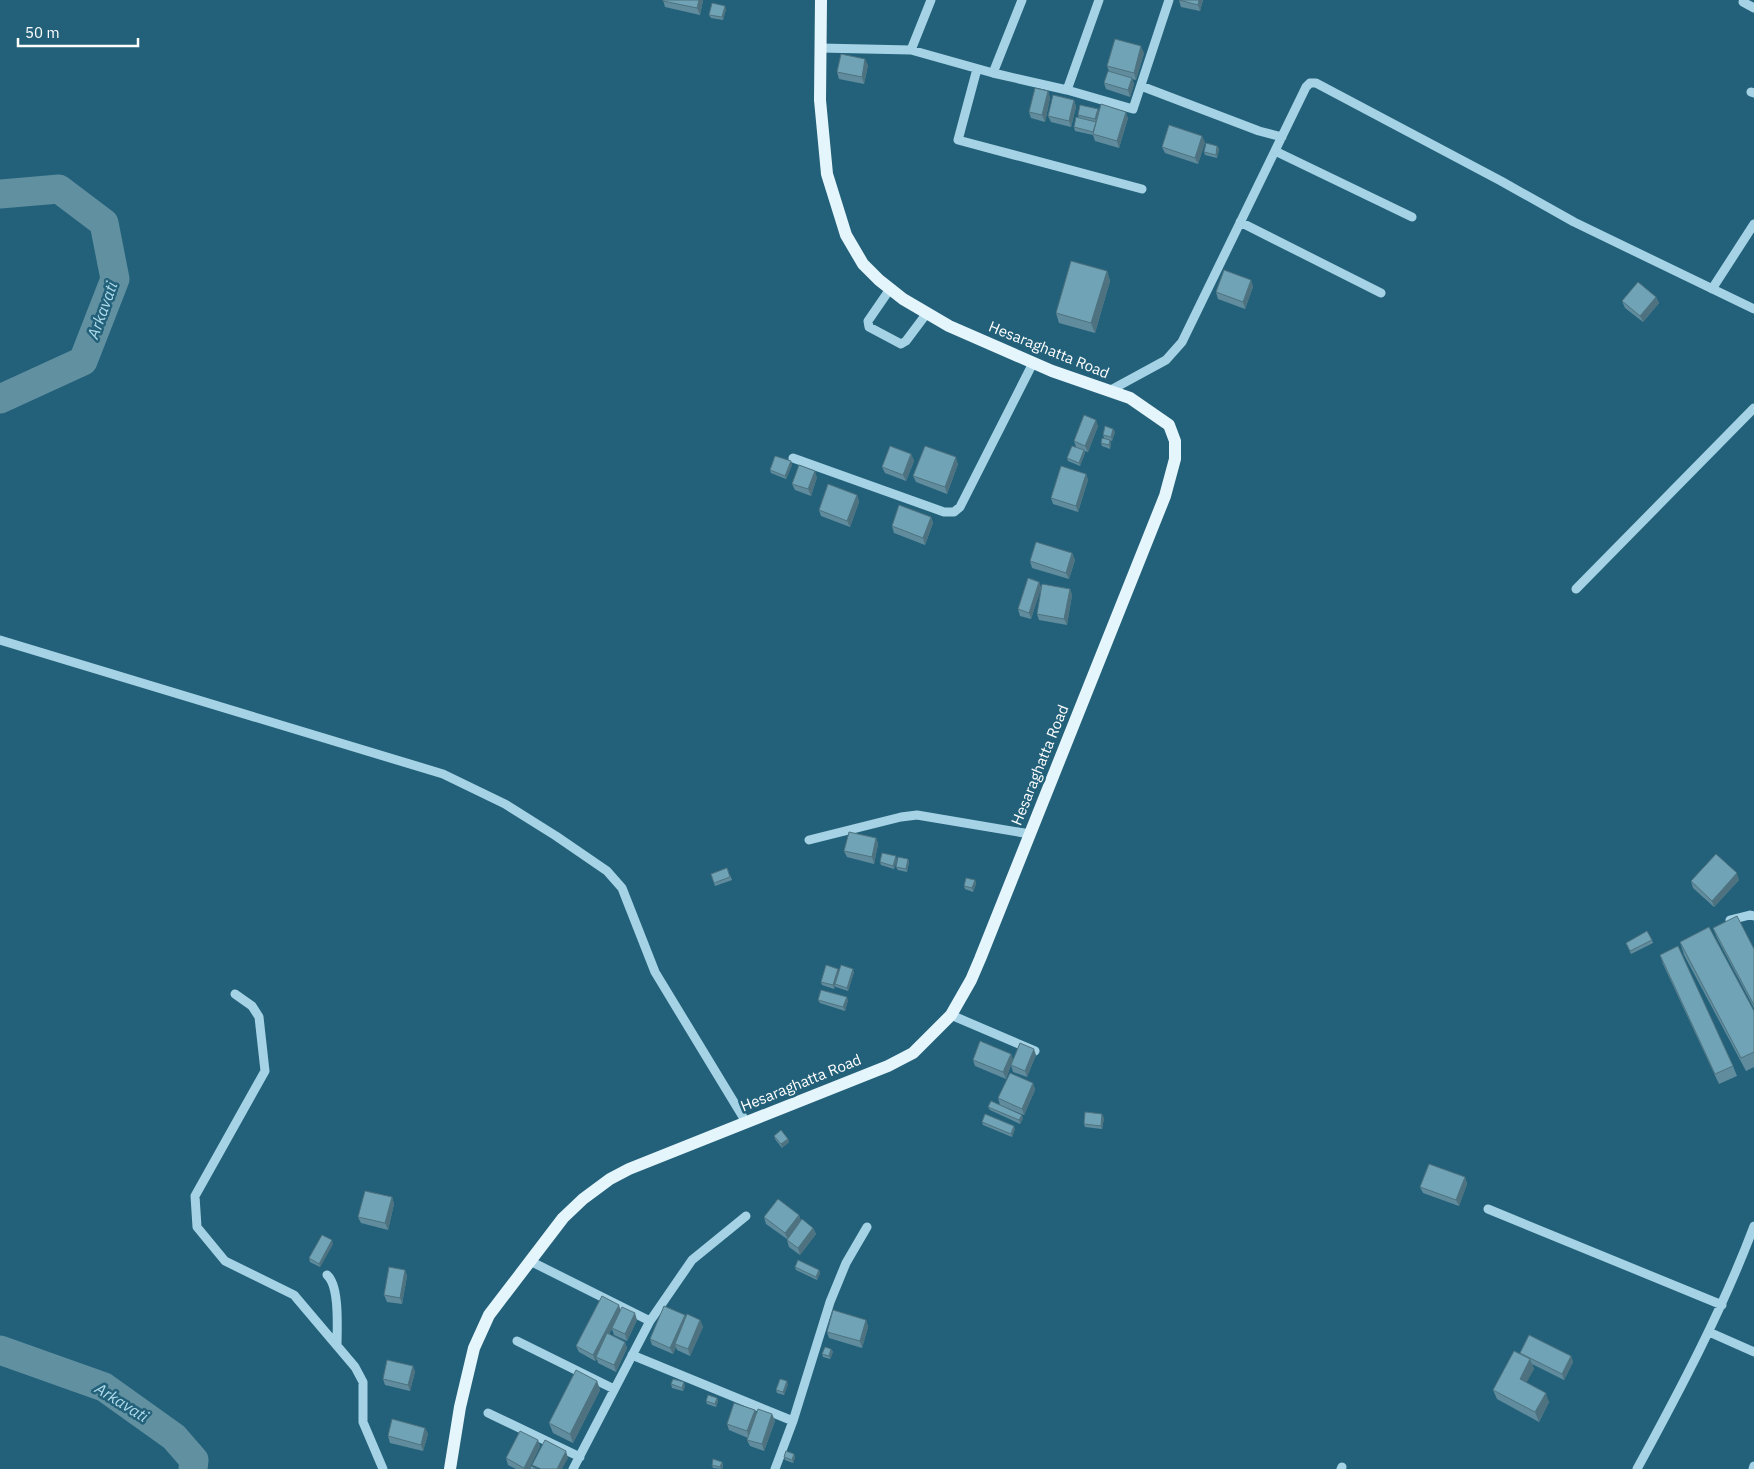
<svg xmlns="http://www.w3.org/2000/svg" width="1754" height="1469" font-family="'IBM Plex Sans',sans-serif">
<rect width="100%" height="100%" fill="#23617a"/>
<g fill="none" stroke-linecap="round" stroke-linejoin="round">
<path stroke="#6190a1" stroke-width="29" d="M0,194L59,189L104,223L115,279L83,361L0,399
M0,1350L104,1387L174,1437L194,1460L193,1469"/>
<path stroke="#a5d3e5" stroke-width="9" d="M1743,2L1754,8
M820,48L911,50L993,73L1067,90L1133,109L1169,0
M911,50L931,0
M977,69L958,140L1142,189
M993,73L1022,0
M1141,86L1259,131L1282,137
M1067,90L1099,0
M1751,92L1754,93
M1275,151L1412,217
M1240,222L1381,293
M890,289L868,321L869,327L901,344L906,341L927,313
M1712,289L1754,224
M1109,391L1166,360L1182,342L1306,87L1310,83H1316L1501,181L1574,222L1754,309
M793,458L944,512H954L960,507L1033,363
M1576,589L1754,408
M0,640L443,774L505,804L556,836L607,871L622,888L655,972L746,1122
M809,840L901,817L917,815L1030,834
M1730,920L1750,915L1754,916
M235,994L252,1006L259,1017L265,1071L195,1196L197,1227L225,1261L294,1295L355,1367L363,1382V1422L383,1469
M951,1015L1035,1051
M1488,1209L1722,1305
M530,1261L650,1321L573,1469
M327,1275C340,1286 337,1329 337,1346
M650,1321L692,1260L746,1216
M1709,1332L1754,1352
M517,1341L614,1389
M632,1355L793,1421
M488,1413L580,1457
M775,1469L793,1421L830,1302L846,1263L867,1227
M1341,1469L1342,1467
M1637,1469C1680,1390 1722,1311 1754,1226
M1753,1469L1754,1466"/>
<path stroke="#e5f5fc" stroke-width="12" d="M450,1469L460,1407L474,1348L489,1315L563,1218L583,1199L610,1179L629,1169L888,1066L913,1053L951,1015L971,980L980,959L1165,496L1175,459V441L1169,425L1130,398L1052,371L949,326L903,299L879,280L863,264L846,235L827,174L820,100L821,0"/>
</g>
<path fill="#608c9d" d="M663,0H703L700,15L665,7Z
M1179,0H1203L1200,11L1181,7Z
M726,9L723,20L711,18L709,15Z
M1144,53L1136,80L1132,79L1134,84L1130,97L1106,89L1104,83L1109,71L1107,66Z
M868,65L864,84L839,79L837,72Z
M1048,91L1050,98L1045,122L1031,118L1029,112Z
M1074,100L1076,107L1071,127L1051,122L1048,116Z
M1098,109L1099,112L1128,118L1119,148L1095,141L1093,135L1075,131L1074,127L1079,118L1078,115Z
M1205,142L1198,164L1165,153L1162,147Z
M1217,146L1219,149L1217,158L1205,155L1204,152Z
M1107,271L1110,281L1095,333L1059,323L1056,313Z
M1251,280L1253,287L1245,309L1218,299L1216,292Z
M1656,297L1659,303L1643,322L1625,308L1622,301Z
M1098,426L1088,452L1084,451L1085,453L1080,466L1068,461L1067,458L1076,447L1074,441Z
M1113,429L1115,432L1112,441L1110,440L1111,443L1110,449L1102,446L1101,443L1104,438L1103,435Z
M911,454L914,461L906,481L885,473L882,467Z
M958,464L947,494L916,482L913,476Z
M792,465L786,479L771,473L770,470Z
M1086,474L1088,480L1078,512L1053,504L1051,498Z
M817,477L811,496L795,490L792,484Z
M857,495L859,502L850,527L821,516L819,510Z
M931,517L933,523L925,545L894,533L892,526Z
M1072,553L1075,560L1069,579L1032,568L1030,561Z
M1039,582L1041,588L1031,619L1020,616L1018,609Z
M1070,589L1072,595L1067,625L1039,620L1037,614Z
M876,838L878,844L874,864L847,857L844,851Z
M908,859L909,862L907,872L898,870L896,867Z
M897,860L894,869L881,865L880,862Z
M727,868L732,880L715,886L711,874Z
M975,880L976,884L973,892L965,889L964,886Z
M1739,880L1714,907L1693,888L1691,881Z
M1713,928L1754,949V1008L1717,938Z
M1652,940L1653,943L1631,954L1626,943Z
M1680,942L1754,1011V1067L1746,1071L1684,955Z
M1660,955L1733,1066L1737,1076L1719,1084L1663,964Z
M839,971L854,972L848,991L836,987L835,986L834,989L822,985L821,982Z
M818,1000H848L845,1011L820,1003Z
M1011,1054L1013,1060L1036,1055L1027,1077L1013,1072L1011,1065L1006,1079L975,1066L973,1060Z
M1033,1083L1035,1090L1024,1115L1000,1105L998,1098Z
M988,1107L1023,1118L1020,1124L990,1110Z
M1104,1118L1102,1129L1085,1127L1084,1124Z
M982,1122L1015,1129L1012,1137L983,1125Z
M774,1136L788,1139L789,1142L782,1148L775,1139Z
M1465,1177L1467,1184L1459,1206L1423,1193L1420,1187Z
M392,1197L394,1204L388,1230L361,1223L358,1217Z
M799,1215L801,1221L813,1228L816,1234L800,1255L789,1247L787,1240V1239L766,1224L764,1217Z
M333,1244L320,1267L310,1262L309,1258Z
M795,1267L819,1270L820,1273L817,1280L796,1270Z
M405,1270L407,1276L402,1304L387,1302L384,1295Z
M621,1310L637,1320L627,1341L614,1335L612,1329L609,1334L625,1342L627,1348L616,1372L598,1363L597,1359L595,1361L579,1352L576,1346Z
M685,1315L686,1318L700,1320L703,1327L690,1356L677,1350L676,1347L673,1354L652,1345L650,1339Z
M866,1320L868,1327L862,1348L829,1338L827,1332Z
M831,1349L833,1352L830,1359L823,1357L822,1354Z
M1520,1353L1571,1356L1573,1362L1564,1380L1532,1364L1534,1369L1526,1382L1549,1402L1539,1422L1497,1399L1493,1390L1520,1354Z
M413,1366L415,1372L410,1391L385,1385L383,1379Z
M597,1381L600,1390L573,1443L553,1433L549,1423Z
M671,1384L685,1386L683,1391L672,1388Z
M788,1384L784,1395L777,1393L776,1390Z
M717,1398L718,1401L716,1407L707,1404L706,1401Z
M755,1410L756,1414H772L775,1421L764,1451L750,1446L747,1440L748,1438L729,1430L727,1424Z
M425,1428L428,1434L423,1451L390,1443L388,1436Z
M538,1440L540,1446L529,1469H516L508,1465L506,1458Z
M794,1454L795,1457L793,1463L785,1460L784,1457Z
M722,1462L723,1465L722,1469L713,1468L712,1465Z"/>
<path fill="#4e727f" d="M699,0H703L700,15L697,8Z
M1199,0H1203L1200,11L1198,5Z
M725,6L726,9L723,20L722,17Z
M1141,46L1144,53L1136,80L1134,73Z
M865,59L868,65L864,84L862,77Z
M1132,78L1134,84L1130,97L1128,90Z
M1048,91L1050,98L1045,122L1042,115Z
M1074,100L1076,107L1071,127L1069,121Z
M1098,109L1099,112L1096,122L1095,119Z
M1126,112L1128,118L1119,148L1117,141Z
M1202,136L1205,142L1198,164L1195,158Z
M1217,146L1219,149L1217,158L1216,155Z
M1107,271L1110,281L1095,333L1091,323Z
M1251,280L1253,287L1245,309L1243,302Z
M1656,297L1659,303L1643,322L1640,316Z
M1096,420L1098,426L1088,452L1085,446Z
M1113,429L1115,432L1112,441L1111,437Z
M1110,440L1111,443L1110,449L1109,445Z
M1084,450L1085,453L1080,466L1079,463Z
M911,454L914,461L906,481L903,475Z
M956,457L958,464L947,494L945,487Z
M791,461L792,465L786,479L785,476Z
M815,471L817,477L811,496L808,489Z
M1086,474L1088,480L1078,512L1076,506Z
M857,495L859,502L850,527L847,521Z
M931,517L933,523L925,545L923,538Z
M1072,553L1075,560L1069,579L1066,573Z
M1039,582L1041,588L1031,619L1029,613Z
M1070,589L1072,595L1067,625L1064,619Z
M876,838L878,844L874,864L872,857Z
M896,856L897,860L894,869L893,866Z
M908,859L909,862L907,872L906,869Z
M1737,873L1739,880L1714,907L1712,901Z
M975,880L976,884L973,892L972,888Z
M838,969L840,972L835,984V986L834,989L833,985Z
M853,969L854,972L848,991L847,988Z
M847,997L848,1000L845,1011L843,1007Z
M1034,1049L1036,1055L1027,1077L1025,1071Z
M1011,1054L1013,1060L1006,1079L1003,1072Z
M1033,1083L1035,1090L1024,1115L1022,1109Z
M1102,1114L1104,1118L1102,1129L1101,1126Z
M1022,1115L1023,1118L1020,1124L1019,1120Z
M1014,1126L1015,1129L1012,1137L1011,1134Z
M788,1139L789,1142L782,1148L781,1144Z
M1465,1177L1467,1184L1459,1206L1456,1200Z
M392,1197L394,1204L388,1230L385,1223Z
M799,1215L801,1222L788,1240L785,1233Z
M813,1228L816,1234L800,1255L798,1248Z
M332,1240L333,1244L320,1267L319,1264Z
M405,1270L407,1276L402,1304L400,1298Z
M819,1270L820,1273L817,1280L816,1277Z
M619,1305L621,1311L597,1358L596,1357L597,1359L595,1361L593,1355Z
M635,1313L637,1320L627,1341L625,1334Z
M685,1315L687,1322L675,1344L676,1347L673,1354L670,1348Z
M700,1320L703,1327L690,1356L688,1349Z
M866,1320L868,1327L862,1348L860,1341Z
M625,1342L627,1348L616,1372L614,1365Z
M831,1349L833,1352L830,1359L829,1356Z
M1571,1356L1573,1362L1564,1380L1562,1374Z
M1530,1359L1534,1369L1523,1389L1520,1379Z
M413,1366L415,1372L410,1391L408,1385Z
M597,1381L600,1390L573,1443L570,1434Z
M787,1381L788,1384L784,1395L783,1392Z
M684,1382L685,1386L683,1391L682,1388Z
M1546,1393L1549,1402L1539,1422L1535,1412Z
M717,1398L718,1401L716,1407L715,1404Z
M755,1410L757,1417L749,1438L747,1431Z
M772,1414L775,1421L764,1451L762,1444Z
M425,1428L428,1434L423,1451L421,1445Z
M538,1440L540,1446L529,1469H524V1468Z
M566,1451L568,1458L562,1469H557Z
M794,1454L795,1457L793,1463L792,1460Z
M722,1462L723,1465L722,1469H721L720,1467Z"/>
<path fill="#70a3b6" stroke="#4e727f" d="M663,0H699L697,8L663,1Z
M1179,0H1199L1198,5Z
M712,3L725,6L722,17L709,15Z
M1115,39L1141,46L1134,73L1107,66Z
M841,54L865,59L862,77L837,72Z
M1108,71L1132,78L1128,90L1104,83Z
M1035,88L1048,91L1042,115L1029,112Z
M1053,95L1074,100L1069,121L1048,116Z
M1101,104L1126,112L1117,141L1093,134Z
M1080,105L1098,109L1095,119L1078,115Z
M1076,117L1096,122L1093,132L1074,127Z
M1169,125L1202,136L1195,158L1162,147Z
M1206,143L1217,146L1216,155L1204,152Z
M1071,261L1107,271L1091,323L1056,313Z
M1224,270L1251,280L1243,302L1216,292Z
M1638,282L1656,297L1640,316L1622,301Z
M1084,415L1096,420L1085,446L1074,441Z
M1105,426L1113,429L1111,437L1103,435Z
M1102,438L1110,440L1109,445L1101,443Z
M890,446L911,454L903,475L882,467Z
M925,446L956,457L945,487L913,476Z
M1072,446L1084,450L1079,463L1067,458Z
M775,456L791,461L785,476L770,470Z
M799,465L815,471L808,489L792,484Z
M1061,466L1086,474L1076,506L1051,498Z
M828,484L857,495L847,521L819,510Z
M899,505L931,517L923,538L892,526Z
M1036,542L1072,553L1066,573L1030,561Z
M1028,578L1039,582L1029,613L1018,609Z
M1042,584L1070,589L1064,619L1037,614Z
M849,832L876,838L872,857L844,851Z
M882,853L896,856L893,866L880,862Z
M1716,854L1737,873L1712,901L1691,881Z
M898,857L908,859L906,869L896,867Z
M727,868L730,877L714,883L711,874Z
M966,878L975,880L972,888L964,886Z
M1737,916L1754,949V1005L1713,928Z
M1709,927L1754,1011V1052L1741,1058L1680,942Z
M1647,931L1652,940L1630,951L1626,943Z
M1678,946L1733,1066L1715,1074L1660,955Z
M826,965L838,969L833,985L821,982Z
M841,965L853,969L847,988L835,984Z
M821,990L847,997L843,1007L818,1000Z
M980,1041L1011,1054L1003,1072L973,1060Z
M1020,1043L1034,1049L1025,1071L1011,1065Z
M1010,1073L1033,1083L1022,1109L998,1098Z
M991,1101L1022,1115L1019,1120L988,1107Z
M1085,1112L1102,1114L1101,1126L1084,1124Z
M985,1114L1014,1126L1011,1134L982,1122Z
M781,1130L788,1139L781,1144L774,1136Z
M1429,1164L1465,1177L1456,1200L1420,1187Z
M365,1191L392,1197L385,1223L358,1217Z
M778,1199L799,1215L785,1233L764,1217Z
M802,1219L813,1228L798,1248L787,1240Z
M322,1235L332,1240L319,1264L309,1258Z
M798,1260L819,1270L816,1277L795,1267Z
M389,1267L405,1270L400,1298L384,1295Z
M602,1296L619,1305L593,1355L576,1346Z
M664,1306L685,1315L670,1348L650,1339Z
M622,1307L635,1313L625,1334L612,1328Z
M833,1310L866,1320L860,1341L827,1332Z
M687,1314L700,1320L688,1349L675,1344Z
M607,1333L625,1342L614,1365L596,1357Z
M1529,1335L1571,1356L1562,1374L1520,1353Z
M825,1347L831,1349L829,1356L822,1354Z
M1514,1351L1530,1359L1520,1379L1546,1393L1535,1412L1493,1390Z
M387,1360L413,1366L408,1385L383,1379Z
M576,1370L597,1381L570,1434L549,1423Z
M673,1379L684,1382L682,1388L671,1384Z
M780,1379L787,1381L783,1392L776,1390Z
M708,1395L717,1398L715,1404L706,1401Z
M734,1403L755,1410L747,1431L727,1424Z
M758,1409L772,1414L762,1444L747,1440Z
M392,1419L425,1428L421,1445L388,1436Z
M520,1431L538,1440L524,1468L506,1458Z
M545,1440L566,1451L557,1469H541L532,1465Z
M786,1451L794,1454L792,1460L784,1457Z
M713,1459L722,1462L720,1467L712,1465Z
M531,1466L537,1469H530Z"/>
<g text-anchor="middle" stroke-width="5" stroke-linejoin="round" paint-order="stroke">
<g font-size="15" fill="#fff" stroke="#23617a">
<text transform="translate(1049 350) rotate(22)" y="5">Hesaraghatta Road</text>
<text transform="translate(1040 765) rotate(-68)" y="5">Hesaraghatta Road</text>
<text transform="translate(801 1083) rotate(-22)" y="5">Hesaraghatta Road</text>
</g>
<g font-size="16" font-style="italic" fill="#b0dded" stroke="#23617a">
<text transform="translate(102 310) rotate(-70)" y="6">Arkavati</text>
<text transform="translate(122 1402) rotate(32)" y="6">Arkavati</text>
</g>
</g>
<path d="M18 38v8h120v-8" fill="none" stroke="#ffffff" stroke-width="2.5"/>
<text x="25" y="38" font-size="15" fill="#ffffff" stroke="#23617a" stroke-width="4" paint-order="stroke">50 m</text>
</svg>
